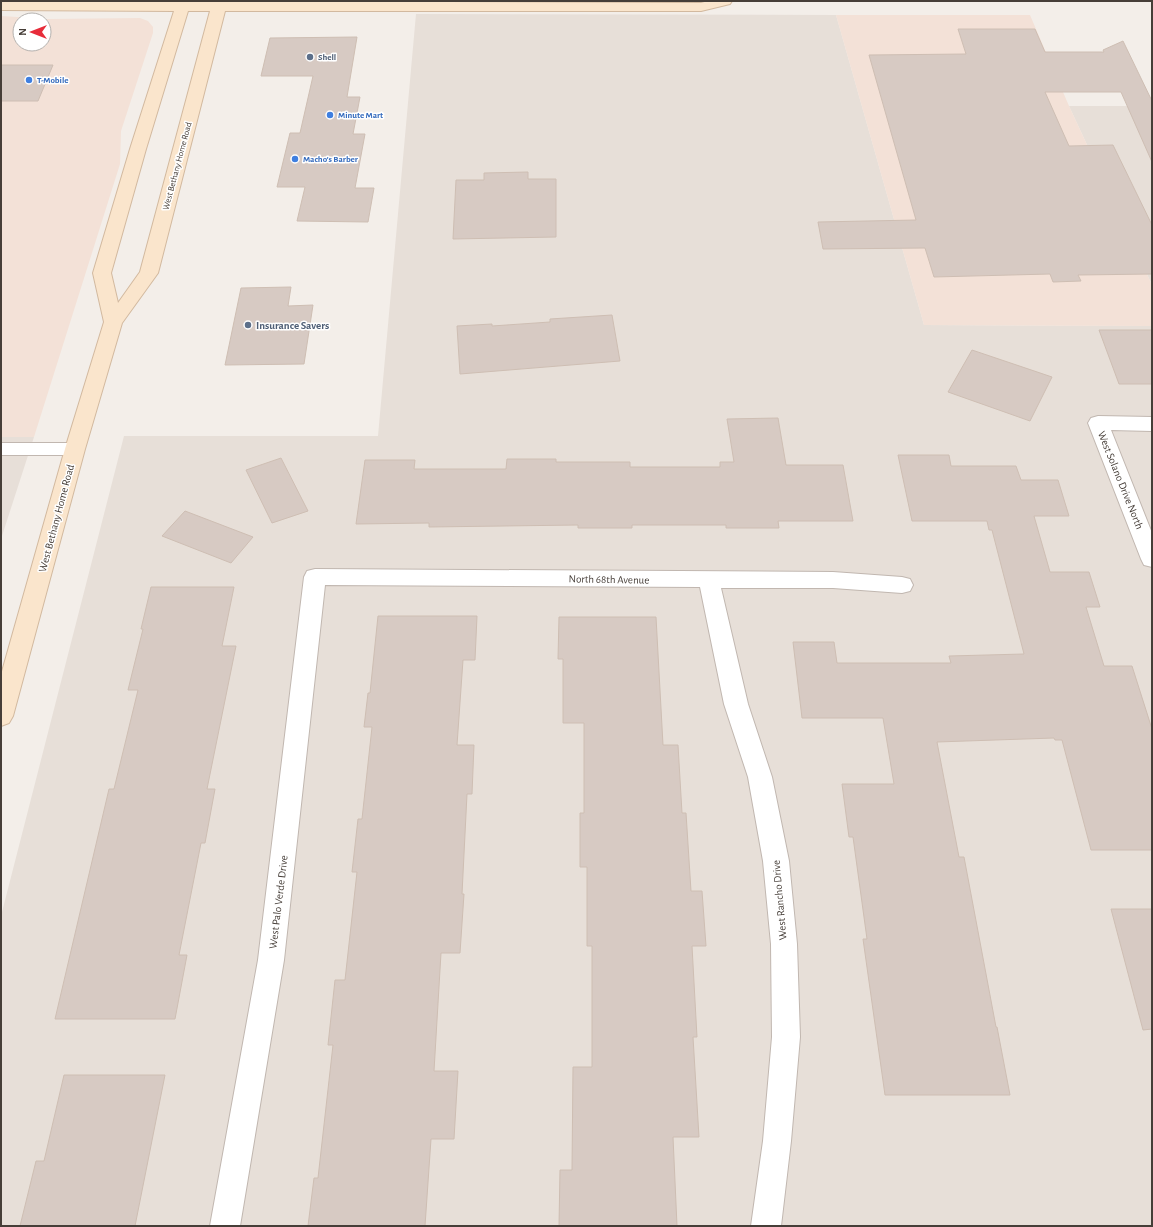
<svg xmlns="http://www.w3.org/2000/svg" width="1153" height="1227" font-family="'Alegreya Sans',sans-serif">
<rect width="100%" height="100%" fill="#f3eee9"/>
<path fill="#e7dfd8" d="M416,14L836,15L924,325L1152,326V1226H1V916L124,436H378Z
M1069,106H1152V285Z
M1,437H34L1,539Z"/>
<path fill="#f3e1d7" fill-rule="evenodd" d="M836,15H1030L1069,106L1152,285V326L924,325Z
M1,16L48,19L140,18L148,21L153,27V33L121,131L120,164L34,437H1ZM20,20H44V44H20Z"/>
<path fill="#d7cac3" stroke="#cebeb3" d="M958,29H1035L1045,52H1104L1103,50L1123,41L1152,101V162L1121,92H1045L1069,146L1113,145L1152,225V274L1078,275L1081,281L1053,282L1050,274L934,277L925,248L823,249L818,222L916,220L869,55L966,54Z
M357,37L347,97H360L353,134H365L355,188H374L368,222L297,221L305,187H277L290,133H300L313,76H261L270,38Z
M1,65H53L38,101H1Z
M528,172V179H556V237L453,239L456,180H484V173Z
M291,287L288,306L313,305L304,364L225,365L241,288Z
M612,315L620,361L460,374L457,326L492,324V326L550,322V319Z
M1099,330H1152V384H1119Z
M972,350L1052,377L1030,421L948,392Z
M778,418L786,465H843L853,521H778L779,528H726V525H632V528H578V525L429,527V523L356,524L365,460H415L414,469H506L507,459H556V462H630V467H720V462H734L727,419Z
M898,455H949L951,466H1016L1021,480H1058L1069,516H1034L1050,572H1089L1100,607H1086L1104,666H1132L1152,729V850H1091L1062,740H1055L1054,738L937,742L959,857H964L996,1027H997L1010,1095H885L863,939H867L853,837H849L842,784H894L883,718H802L793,642H834L837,663H951L949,656L1024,654L992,530H989L987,521H912Z
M281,458L308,511L272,523L246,470Z
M185,511L253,537L231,563L162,536Z
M151,587H234L222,646H236L207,789H215L205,843H201L179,955H187L175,1019H55L109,789H114L138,690H128L143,629H141Z
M378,616H477L475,660H463L457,745H474L472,794H467L462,894H464L460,953H441L434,1071H458L454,1139H431L425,1226H308L314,1178H318L333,1045H328L335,980H345L357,872H352L358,819H362L372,727H364L368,693H370Z
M559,617H656L663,745H678L682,813H686L691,891H702L706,946H692L697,1037H693L699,1137H673L677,1226H559L560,1170H572L573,1067H592V946H587V867H580V813H584V723H563V659H558Z
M1111,909H1152V1029L1143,1030Z
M64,1075H165L135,1226H20L36,1161H44Z"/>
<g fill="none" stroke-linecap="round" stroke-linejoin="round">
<g stroke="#c1b7b0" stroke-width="2">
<path id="service" d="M1,443H75L81,445L84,449L81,453L75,455H1Z"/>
</g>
<g stroke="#c1b7b0" stroke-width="2">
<path id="minor" d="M1098,416L1152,417V431L1111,430L1152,533V567L1144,565L1141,559L1088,423L1091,418Z
M315,569L833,572L902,577L910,579L913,585L910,591L902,593L833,588H721L748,704L772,777L789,861L797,944L800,1037L791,1141L781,1226H751L763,1141L772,1037L771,944L763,861L748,777L724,704L700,587L325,585L284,960L240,1226H210L258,960L304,577L307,571Z"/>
</g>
<g stroke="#d2b99f" stroke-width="2">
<path id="secondary" d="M177,1L701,3L708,1H732L730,4L701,11H225L158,273L122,323L85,449L13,716L9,723L1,726V675L65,449L104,322L93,273L130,149L174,11L1,10V2ZM188,11H210L140,272L118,303L111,273L146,149Z"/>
</g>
<use href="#service" fill="#fff" fill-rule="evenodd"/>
<use href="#minor" fill="#fff" fill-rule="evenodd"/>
<use href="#secondary" fill="#fae5cc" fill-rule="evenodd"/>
</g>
<g fill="#5c6f8a" stroke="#fff" stroke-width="1.5">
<circle cx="310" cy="57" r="4"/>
<circle cx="248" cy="325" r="4"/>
</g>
<g fill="#3f7fe0" stroke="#fff" stroke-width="1.5">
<circle cx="29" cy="80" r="4"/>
<circle cx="330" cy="115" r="4"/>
<circle cx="295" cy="159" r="4"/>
</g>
<g text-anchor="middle" stroke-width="3" stroke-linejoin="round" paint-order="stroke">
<g font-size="9" font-weight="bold" fill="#4e5e75" stroke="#fff" text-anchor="start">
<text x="318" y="60">Shell</text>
</g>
<g font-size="9" font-weight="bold" fill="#366cbe" stroke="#fff" text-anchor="start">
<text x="37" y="83">T-Mobile</text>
<text x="338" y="118">Minute Mart</text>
<text x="303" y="162">Macho's Barber</text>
</g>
<g font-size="9" fill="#463e38" stroke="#fff">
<text transform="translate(177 166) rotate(-75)" y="3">West Bethany Home Road</text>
</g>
<g font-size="11" font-weight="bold" fill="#4e5e75" stroke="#fff" text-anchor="start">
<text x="256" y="329">Insurance Savers</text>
</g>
<g font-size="11" fill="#463e38" stroke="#fff">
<text transform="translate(1121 480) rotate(68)" y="4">West Solano Drive North</text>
<text transform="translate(56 518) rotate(-75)" y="4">West Bethany Home Road</text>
<text transform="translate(609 579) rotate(1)" y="4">North 68th Avenue</text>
<text transform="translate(779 900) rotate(-95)" y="4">West Rancho Drive</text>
<text transform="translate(278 902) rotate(-83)" y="4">West Palo Verde Drive</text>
</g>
</g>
<rect width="1153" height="1227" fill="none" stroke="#463e38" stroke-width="4"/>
<g transform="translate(32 32) rotate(270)"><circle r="19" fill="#ffffff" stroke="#b5b2af"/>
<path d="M0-3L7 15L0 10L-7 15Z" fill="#e72c3a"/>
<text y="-6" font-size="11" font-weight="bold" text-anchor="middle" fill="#463e38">N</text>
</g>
</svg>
